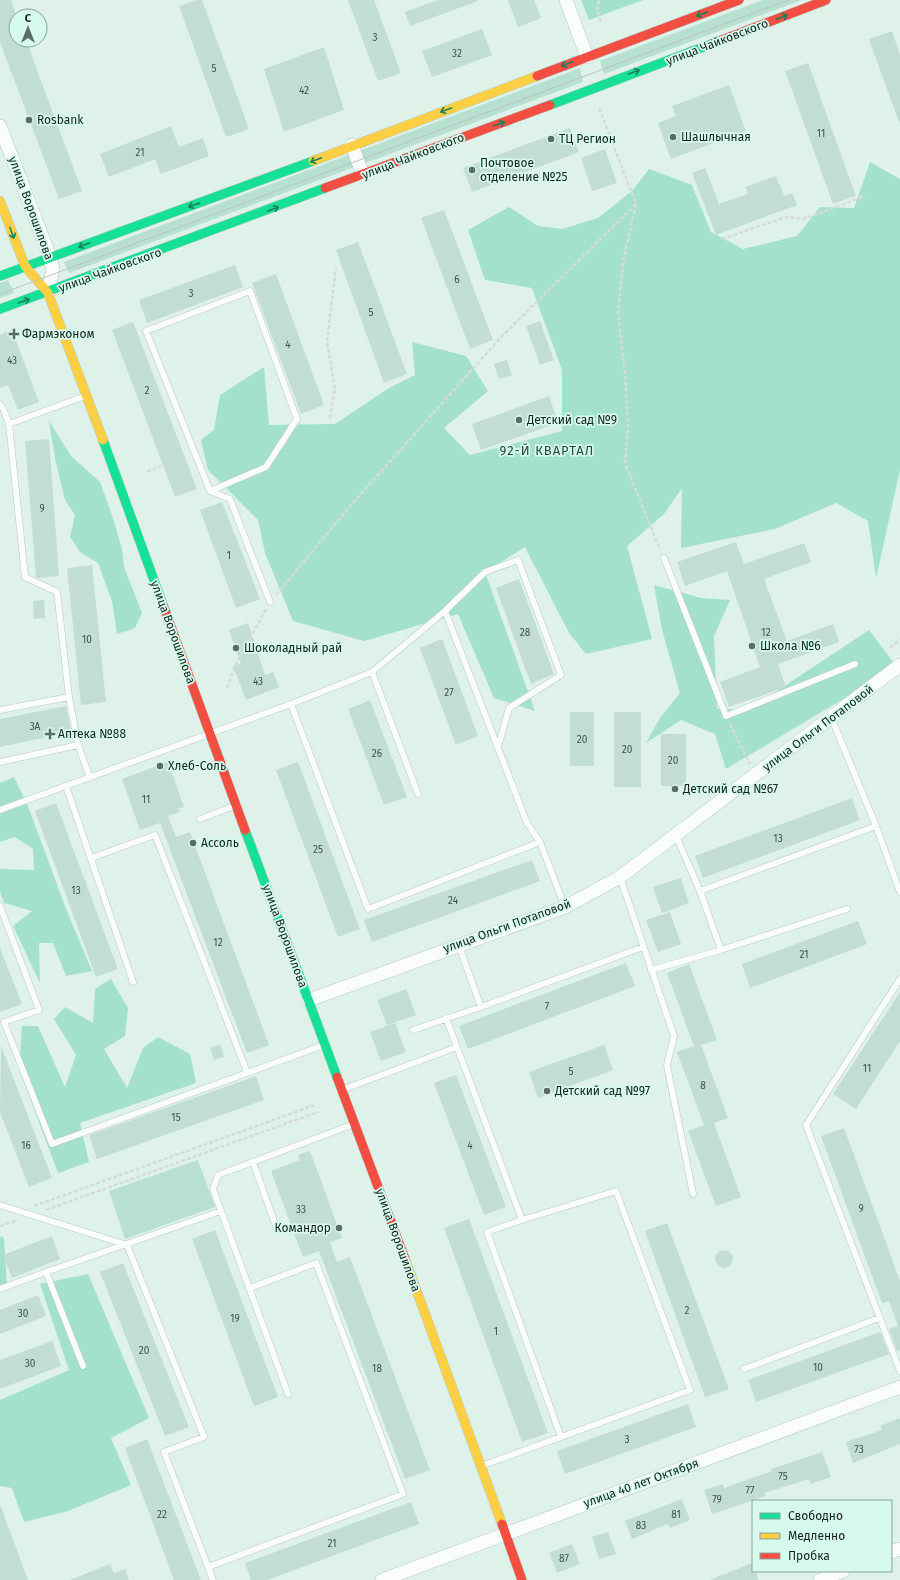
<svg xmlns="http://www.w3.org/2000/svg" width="900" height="1580" font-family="'Fira Sans',sans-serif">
<rect width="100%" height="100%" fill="#def2ea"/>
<path fill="#b8e0d1" d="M763,0H802L604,74L600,61Z
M580,68L583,82L69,273L64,262Z
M8,280L14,293L0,298V283Z
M198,1160L215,1207L125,1239L109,1191Z"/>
<path fill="#a3e1cb" d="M581,0H643L589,20Z
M870,162L900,179V470L876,578L868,521L836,503L775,529L681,548L682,488L664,514L627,546L652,639L586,654L569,633L525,547L485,572L535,711L494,698L458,614L364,641L293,621L265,553L258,520L208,470L201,440L214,430L220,395L264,367L269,425L335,424L389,388L415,375L412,342L466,356L488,391L444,428L470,455L562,431V370L532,288L485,280L468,230L509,207L538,226L562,229L598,218L632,191L649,169L692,185L711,232L743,249L797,236L820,207L854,208Z
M49,421L71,456L100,482L112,515L122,549L124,567L142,613L135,628L117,634L112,601L98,563L80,552L70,537L75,515L65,500L55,458Z
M654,585L701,598L730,600L714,636L717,709H750L869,630L897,667L726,769L715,734L681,720L646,743L660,718L680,693L662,630Z
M14,777L28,806L66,909L92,971L66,976L53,943H39L40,983L13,926L32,911L4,903L0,891V869L34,870L33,849L15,837L0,842V783Z
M111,979L128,1008L125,1036L104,1049L127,1088L143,1048L158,1037L190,1054L196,1083L80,1123L89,1162L58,1173L19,1069L22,1026H38L65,1087L76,1055L54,1019L65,1007L93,1023L95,989Z
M0,1236L4,1238L7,1286L0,1289Z
M88,1274L149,1418L111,1438L131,1485L68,1511L24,1522L12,1488L0,1486V1400L69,1370L40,1284Z"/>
<path fill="#c2ddd3" d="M0,0H11L16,15V40H26L82,191L59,199L0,42Z
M196,0H202L249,129L226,137L179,6Z
M348,0H374L401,73L378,81Z
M438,0H478V1L410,26L405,12Z
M508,0H534L541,18L518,27Z
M482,29L492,55L432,77L422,51Z
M892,31L900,55V122H899L869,39Z
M324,47L344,110L284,132L264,69Z
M808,63L856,196L833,204L785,71Z
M729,85L746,131L671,159L658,123L676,116L672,106Z
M171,126L179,147L203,138L209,156L161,174L155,159L109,177L100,154Z
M570,128L579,152L472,192L463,168Z
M605,149L617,183L592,191L581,158Z
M705,168L719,204L748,194L745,187L776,176L784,196L792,193L797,205L716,235L692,173Z
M444,210L493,340L470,349L421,218Z
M358,242L407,374L384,383L336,250Z
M235,265L243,287L147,323L139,300Z
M276,274L324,405L301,414L252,283Z
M540,321L554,360L540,365L526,326Z
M133,322L197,489L175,497L112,330Z
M12,330L39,402L18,410L8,385L0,388V335Z
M507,360L512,375L499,379L494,364Z
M549,396L558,423L481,450L472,424Z
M49,439L59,576L38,578L36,577L25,441Z
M222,502L260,599L236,608L200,510Z
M736,542L744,564L804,543L811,562L764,579L787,641L833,624L839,642L778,664L786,687L729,707L720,682L760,667L727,571L685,586L677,562Z
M92,565L106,702L81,705L67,568Z
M519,579L554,674L531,684L496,588Z
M44,600L45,618L34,619L33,601Z
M248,623L265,675L273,672L279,687L246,700L233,666L241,663L229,630Z
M442,639L478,736L456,745L420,648Z
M370,700L407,797L384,805L348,709Z
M66,706L71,732L0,747V719Z
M570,712H594V766H570Z
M614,712H641V787H614Z
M661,734H686V786H661Z
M168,762L184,807L179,808L180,812L168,816L176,837L190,832L269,1045L247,1053L160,823L140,830L122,779Z
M298,762L360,929L338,937L276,770Z
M852,798L860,820L703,878L695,856Z
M56,803L118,969L96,977L35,811Z
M532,860L540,881L372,942L364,920Z
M681,878L689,903L662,913L653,887Z
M670,912L681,944L658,952L646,920Z
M858,921L867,944L750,988L742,964Z
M0,948L22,1004L0,1012Z
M626,963L635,986L468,1049L459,1026Z
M689,964L717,1040L701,1045L728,1118L714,1123L741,1197L716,1206L688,1131L704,1125L677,1052L694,1046L667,973Z
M406,989L416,1015L387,1025L377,1000Z
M900,992V1041L856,1109L833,1094Z
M395,1023L406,1052L381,1061L370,1032Z
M220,1044L224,1057L214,1060L210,1048Z
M604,1045L613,1070L538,1098L529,1072Z
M1,1046L52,1178L29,1187L0,1112Z
M456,1075L506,1207L484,1215L434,1083Z
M256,1076L264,1100L97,1159L89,1135Z
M844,1128L900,1281V1350L897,1351L889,1329L898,1326L889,1301L882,1303L821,1136Z
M310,1151L342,1238L330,1242L337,1262L350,1257L430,1470L405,1479L319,1251L303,1257L271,1171L300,1160L298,1155Z
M469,1219L548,1433L522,1442L444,1228Z
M667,1223L729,1389L705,1397L645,1231Z
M215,1230L278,1397L254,1406L192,1239Z
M52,1236L60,1259L12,1278L3,1255Z
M715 1259a9 9 0 1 1 18 0a9 9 0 1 1-18 0Z
M123,1263L189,1427L165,1436L100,1272Z
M38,1295L46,1316L0,1334V1310Z
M880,1332L889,1354L756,1402L748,1380Z
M52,1341L61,1366L0,1389V1360Z
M688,1404L696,1427L565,1474L557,1451Z
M900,1418V1444L853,1463L846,1442L882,1430L880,1426Z
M147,1439L201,1580H174L125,1448Z
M822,1452L831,1477L811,1484L809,1479L764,1493L765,1496L737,1506L712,1514L704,1490L723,1484L724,1488L772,1471L771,1469Z
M682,1499L690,1520L670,1528L668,1524L632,1539L625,1521Z
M411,1502L419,1524L267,1580H251L245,1563Z
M0,1507H1L28,1580H0Z
M608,1532L616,1554L599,1559L592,1537Z
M572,1544L580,1564L557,1573L549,1553Z
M752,1563L753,1571H755L759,1580H710Z
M110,1564L114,1573L125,1569L129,1580H70Z"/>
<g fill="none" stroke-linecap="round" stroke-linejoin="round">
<g stroke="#b9c9c2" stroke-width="7">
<path id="lane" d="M85,396L9,424L25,577L57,592L69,697L78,745L90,778
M0,405L3,408L9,424
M210,491L266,467L297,419L250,291L146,331L210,491L230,499L270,602
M664,558L726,716L855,664
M445,611L527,823L540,842L565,907
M372,672L418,794
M291,704L368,909L540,842
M0,710L69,697
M831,717L876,826L900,892
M0,762L78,745
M66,786L133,982
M0,810L291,704L372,672L445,611L485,572L518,560L561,675L509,708L498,747
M200,819L234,806
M676,836L700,891L721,950L847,909
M91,858L155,835L247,1072
M620,877L674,1036L667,1065L693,1194
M700,891L876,826
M0,906L39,1010L4,1022L52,1144L324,1045
M459,946L481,1007
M651,970L721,950
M900,979L806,1125L900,1371
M446,1018L522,1220L487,1232L561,1437
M413,1030L481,1007L643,947
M344,1089L457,1047
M253,1162L275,1224
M0,1205L127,1245L204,1437L164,1452L213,1580
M0,1289L46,1272
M83,1366L46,1272L221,1211
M744,1369L879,1318
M288,1394L213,1189L218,1175L354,1124
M484,1465L690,1390L616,1191L522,1220
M208,1567L403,1494L316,1263L250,1288"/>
</g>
<g stroke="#b9c9c2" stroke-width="14">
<path id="street" d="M566,0L587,57
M0,126L50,257L53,269L48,293
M352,145L363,175
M309,1000L565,907L620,877L900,665
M891,1552L900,1549
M382,1580L900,1387
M820,1580L843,1571"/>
</g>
<g stroke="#b9c9c2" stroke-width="10">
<path id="fast" d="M550,105L714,43
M0,276L313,161
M0,309L325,188
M103,440L163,605
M245,830L337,1077"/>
</g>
<g stroke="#b9c9c2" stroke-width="10">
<path id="slow" d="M313,161L537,76
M0,201L25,266L48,293L103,440
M405,1259L502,1524"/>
</g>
<g stroke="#b9c9c2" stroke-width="10">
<path id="jam" d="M714,43L826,0
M537,76L739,0
M325,188L550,105
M163,605L245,830
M337,1077L405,1259
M502,1524L522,1580"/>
</g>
<path stroke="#d6dbd9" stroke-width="2.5" stroke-dasharray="4 2" stroke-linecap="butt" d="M599,0L597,10L601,22
M636,204L623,262L618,313L625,372L628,427L625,463L660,550
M722,239L786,217L803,219L865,196
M330,418L335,388L327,342L336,268
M147,472L163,465
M276,595L351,505L504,334L636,204L599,108
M890,648L900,639
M227,688L236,664L266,609
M730,724L750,764
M34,1206L315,1105
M46,1210L318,1112
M0,1226L18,1220"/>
<use href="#lane" stroke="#fafdfc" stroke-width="6"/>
<use href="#street" stroke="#fafdfc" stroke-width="13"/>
<use href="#fast" stroke="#16e098" stroke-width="9"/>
<use href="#slow" stroke="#ffcf43" stroke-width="9"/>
<use href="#jam" stroke="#f24e42" stroke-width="9"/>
<path stroke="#bdc2c0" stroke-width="1" d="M0,294L789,0"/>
</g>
<defs><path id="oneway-shaft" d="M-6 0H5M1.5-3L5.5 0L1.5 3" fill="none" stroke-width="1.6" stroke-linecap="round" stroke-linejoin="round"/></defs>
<g stroke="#16825b">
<use href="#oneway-shaft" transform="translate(702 14) rotate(160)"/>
<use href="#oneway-shaft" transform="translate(782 17) rotate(-21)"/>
<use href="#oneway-shaft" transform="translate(567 64) rotate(159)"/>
<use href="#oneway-shaft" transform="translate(634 72) rotate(-20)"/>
<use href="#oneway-shaft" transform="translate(446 110) rotate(160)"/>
<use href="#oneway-shaft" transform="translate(499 124) rotate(-20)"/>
<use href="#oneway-shaft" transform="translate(316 160) rotate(159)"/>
<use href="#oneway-shaft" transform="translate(194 205) rotate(160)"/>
<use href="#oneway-shaft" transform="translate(273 209) rotate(-21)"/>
<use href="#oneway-shaft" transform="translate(12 233) rotate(69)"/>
<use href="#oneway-shaft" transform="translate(84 245) rotate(160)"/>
<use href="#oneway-shaft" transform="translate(24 301) rotate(-19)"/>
</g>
<g fill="#5b6b65" stroke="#d6faeb" stroke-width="1.5">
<circle cx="29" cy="120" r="4"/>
<circle cx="673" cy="137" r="4"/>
<circle cx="551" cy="139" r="4"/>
<circle cx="472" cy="170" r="4"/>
<path d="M12 328h4v4h4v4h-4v4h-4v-4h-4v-4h4z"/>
<circle cx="519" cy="420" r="4"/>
<circle cx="752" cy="646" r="4"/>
<circle cx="236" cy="648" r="4"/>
<path d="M48 728h4v4h4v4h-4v4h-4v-4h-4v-4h4z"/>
<circle cx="160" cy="766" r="4"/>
<circle cx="675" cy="789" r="4"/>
<circle cx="193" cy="843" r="4"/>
<circle cx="547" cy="1091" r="4"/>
<circle cx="339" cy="1228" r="4"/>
</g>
<g text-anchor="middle" stroke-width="3.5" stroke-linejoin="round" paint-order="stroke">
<g font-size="10" fill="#40524b">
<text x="375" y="41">3</text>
<text x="457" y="57">32</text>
<text x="214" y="72">5</text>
<text x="304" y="94">42</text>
<text x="821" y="137">11</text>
<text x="140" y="156">21</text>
<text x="457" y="283">6</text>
<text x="191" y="297">3</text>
<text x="371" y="316">5</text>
<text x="288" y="348">4</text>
<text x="12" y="364">43</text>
<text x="147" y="394">2</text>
<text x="42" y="512">9</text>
<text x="229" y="559">1</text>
<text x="525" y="636">28</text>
<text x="766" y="636">12</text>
<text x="87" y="643">10</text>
<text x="258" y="685">43</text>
<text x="449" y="696">27</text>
<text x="35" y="730">3А</text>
<text x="582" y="743">20</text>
<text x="627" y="753">20</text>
<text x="377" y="757">26</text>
<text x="673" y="764">20</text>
<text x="146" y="803">11</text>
<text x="778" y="842">13</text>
<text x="318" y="853">25</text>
<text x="76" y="894">13</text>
<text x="453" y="904">24</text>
<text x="218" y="946">12</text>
<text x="804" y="958">21</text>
<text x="547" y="1010">7</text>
<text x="867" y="1072">11</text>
<text x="571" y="1075">5</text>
<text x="703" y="1089">8</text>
<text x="176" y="1121">15</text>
<text x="26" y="1149">16</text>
<text x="470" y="1149">4</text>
<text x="861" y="1212">9</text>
<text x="301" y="1213">33</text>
<text x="687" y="1314">2</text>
<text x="23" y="1317">30</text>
<text x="235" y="1322">19</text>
<text x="496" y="1335">1</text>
<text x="144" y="1354">20</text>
<text x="30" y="1367">30</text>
<text x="818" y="1371">10</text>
<text x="377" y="1372">18</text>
<text x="627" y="1443">3</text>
<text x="859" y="1453">73</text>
<text x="783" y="1480">75</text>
<text x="750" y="1494">77</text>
<text x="717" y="1503">79</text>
<text x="162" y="1518">22</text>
<text x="676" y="1518">81</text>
<text x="641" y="1529">83</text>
<text x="332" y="1547">21</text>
<text x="564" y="1562">87</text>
</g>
<g font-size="12" fill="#15231e" stroke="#d6faeb">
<text transform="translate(717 42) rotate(-21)" y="4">улица Чайковского</text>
<text transform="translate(413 156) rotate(-21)" y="4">улица Чайковского</text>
<text transform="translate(31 208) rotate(70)" y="4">улица Ворошилова</text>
<text transform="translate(110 270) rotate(-20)" y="4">улица Чайковского</text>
<text transform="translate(173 632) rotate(70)" y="4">улица Ворошилова</text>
<text transform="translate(818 728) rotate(-37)" y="4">улица Ольги Потаповой</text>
<text transform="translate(507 926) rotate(-20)" y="4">улица Ольги Потаповой</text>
<text transform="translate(285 936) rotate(70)" y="4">улица Ворошилова</text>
<text transform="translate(398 1240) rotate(70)" y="4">улица Ворошилова</text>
<text transform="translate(641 1483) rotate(-20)" y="4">улица 40 лет Октября</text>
</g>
<g font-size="12" fill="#15231e" stroke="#d6faeb" text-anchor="start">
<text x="37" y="124">Rosbank</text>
<text x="681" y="141">Шашлычная</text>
<text x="559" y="143">ТЦ Регион</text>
<text x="480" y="167">Почтовое<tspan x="480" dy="14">отделение №25</tspan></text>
<text x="22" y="338">Фармэконом</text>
<text x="527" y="424">Детский сад №9</text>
<text x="760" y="650">Школа №6</text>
<text x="244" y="652">Шоколадный рай</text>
<text x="58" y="738">Аптека №88</text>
<text x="168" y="770">Хлеб-Соль</text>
<text x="683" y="793">Детский сад №67</text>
<text x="201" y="847">Ассоль</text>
<text x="555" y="1095">Детский сад №97</text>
<text x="331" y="1232" text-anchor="end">Командор</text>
</g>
<g font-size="13" letter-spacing="1" fill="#27473b" stroke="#d6faeb">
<text x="547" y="455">92-Й КВАРТАЛ</text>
</g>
</g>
<rect x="752" y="1500" width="140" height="72" fill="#d6faeb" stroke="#89a499"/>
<rect x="760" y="1513" width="20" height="6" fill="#16e098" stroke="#89a499"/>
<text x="788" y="1520" font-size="12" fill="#15231e">Свободно</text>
<rect x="760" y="1533" width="20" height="6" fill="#ffcf43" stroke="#89a499"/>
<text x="788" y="1540" font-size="12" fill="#15231e">Медленно</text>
<rect x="760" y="1553" width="20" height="6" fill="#f24e42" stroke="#89a499"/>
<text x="788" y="1560" font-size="12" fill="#15231e">Пробка</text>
<g transform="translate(28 28)"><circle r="19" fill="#d6faeb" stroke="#89a499"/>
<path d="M0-3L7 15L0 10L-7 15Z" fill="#5b6b65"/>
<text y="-6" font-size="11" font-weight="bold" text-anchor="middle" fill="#15231e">С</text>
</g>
</svg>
